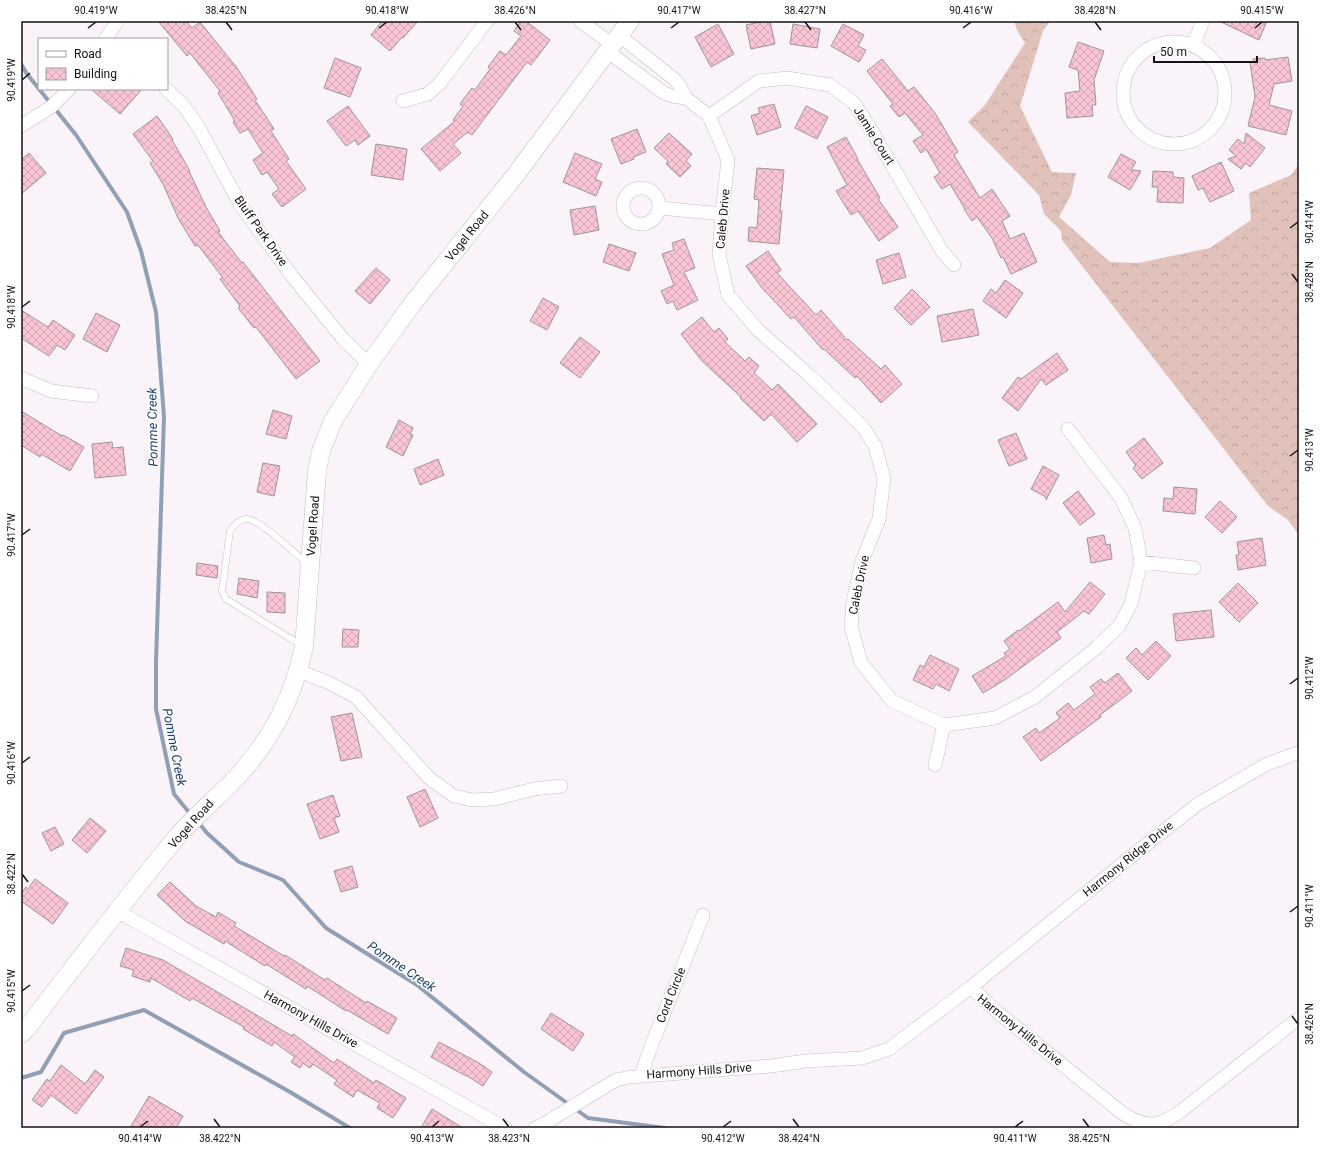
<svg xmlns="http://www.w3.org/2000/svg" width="1320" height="1149" font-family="Roboto,sans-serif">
<defs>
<pattern id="forest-crowns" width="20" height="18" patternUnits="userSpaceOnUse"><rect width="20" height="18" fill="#e1c2ba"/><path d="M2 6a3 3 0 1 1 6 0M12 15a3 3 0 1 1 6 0" fill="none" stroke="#c0a69f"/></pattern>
<pattern id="building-cross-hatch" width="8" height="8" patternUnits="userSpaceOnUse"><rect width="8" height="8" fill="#f9c5d4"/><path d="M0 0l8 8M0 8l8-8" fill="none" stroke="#d5a8b5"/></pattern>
</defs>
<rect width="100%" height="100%" fill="#faf3fa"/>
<path fill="url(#forest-crowns)" d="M1014,21H1050L1043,31L1020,106L1052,172L1076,173L1071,195L1059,217L1110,262L1138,263L1210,248L1251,220L1249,193L1291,175L1299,164V535L1288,520L1268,506L1062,240L1061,231L1044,214L1039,195L968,122L985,105L1025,43L1017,30Z"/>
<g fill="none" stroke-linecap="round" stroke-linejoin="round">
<path stroke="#919fb5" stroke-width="4" d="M21,64L27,74L76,135L127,212L141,251L156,312L164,417L156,661V709L174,794L192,816
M198,822L207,833L239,862L283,880L326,928L417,985L524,1072L588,1118L665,1128
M21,1078L41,1072L64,1033L144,1010L290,1092L350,1128"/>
</g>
<path fill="url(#building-cross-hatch)" stroke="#9f9497" d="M158,21H186L192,28L200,22L237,68L257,99L255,100L274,129L271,131L289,159L286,161L306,189L282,207L272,194L279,189L267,172L262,175L253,160L263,153L248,129L240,133L233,122L235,121L218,93L220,91L190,53L187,56Z
M382,21H418L403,38L402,37L390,51L371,35Z
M521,21H526L550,40L531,65L527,62L472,135L468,132L453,144L461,153L440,171L421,149L455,121L453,120L463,106L460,104L472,88L475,90L490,69L488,67L500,51L506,55L521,36L514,31Z
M765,21H770L775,44L751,49L746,25Z
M1219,21H1267L1259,40Z
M718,24L734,54L711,67L695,37Z
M793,24L820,29L817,48L790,44Z
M843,24L864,35L858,46L866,50L859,62L831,46Z
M1078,42L1104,51L1094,80L1096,105H1092L1093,116L1067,118L1065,93L1080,91L1078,70L1069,67Z
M1288,57L1292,81L1274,84L1269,105L1292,111L1286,135L1248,126L1255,97L1250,62H1254L1253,59L1265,58L1266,60Z
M335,58L361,68L350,97L324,88Z
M882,59L908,91L914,87L935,113L958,152L954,155L980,198L992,189L1010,216L1002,221L1010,239L1024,233L1037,262L1011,274L1003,257L1001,258L992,238L977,217L972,221L964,209H965L950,184L942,189L934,177L940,173L926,149L921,153L913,141L923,135L905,113L899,117L890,106L893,104L867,71Z
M91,89H142L120,114Z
M774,104L781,127L757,135L751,116L760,113L758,108Z
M348,106L370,136L358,145L355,140L346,146L327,121Z
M806,106L828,117L817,139L795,128Z
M157,116L173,139L172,140L190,171H189L206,207L220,231L218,232L242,263L243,262L320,361L296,379L256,327L254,328L238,308L240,306L220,279L223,278L198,245L195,246L178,218L163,184L150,163L153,161L133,134Z
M637,129L646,152L633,157L634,159L621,164L611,139Z
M669,133L692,154L686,161L691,166L680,177L666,164L668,161L654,148Z
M1246,133L1265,148L1250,167L1246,163L1241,169L1228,159L1236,156L1229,150L1238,139L1244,144Z
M846,137L858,159H857L880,198L878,199L898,227L879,241L858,211L851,215L836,191L847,185L827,147Z
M376,144L407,149L403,180L371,175Z
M29,153L46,173L21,194V160Z
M575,153L602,164L595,179L602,182L596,196L563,182Z
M1121,154L1136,162L1131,170L1141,171L1130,190L1108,177Z
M1221,162L1234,191L1210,202L1203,188L1198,190L1192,176Z
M757,168L784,170L780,211H782L779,244L748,241L749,227L757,228L759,200L754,199Z
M1153,171L1173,172V177L1184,178L1183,203L1157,202L1158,187H1152Z
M595,206L599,230L574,235L570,210Z
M684,239L695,268L684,272L698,300L677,310L673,301L667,304L661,291L674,285L662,254L674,250L672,243Z
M609,244L636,253L629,271L603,262Z
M768,251L781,270L777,273L816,315L821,310L847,340L848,339L881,369L885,365L902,384L881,403L857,376L855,378L824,349L823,350L794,317L791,319L762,288L746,266Z
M899,253L906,277L883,284L876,260Z
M376,268L390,280L370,304L355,291Z
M1005,280L1023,293L1006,318L983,301L991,289L996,293Z
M912,289L930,307L911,325L894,308Z
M543,298L559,307L547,330L530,321Z
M973,309L979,335L942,342L937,316Z
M21,310L48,327L53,320L75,335L65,350L57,345L49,356L21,338Z
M96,313L120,325L107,352L83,339Z
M702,317L714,332L719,328L728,339L725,342L745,361L749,357L759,366L754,373L772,390L778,384L817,424L797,442L771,414L764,421L740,398L741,397L702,361L681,334Z
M580,337L600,352L580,378L560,363Z
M1057,353L1068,370L1046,385L1041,379L1018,411L1002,398L1018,377L1021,379Z
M273,410L292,416L286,439L266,434Z
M21,411L62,436L63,435L84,447L70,471L41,454L40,457L21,445Z
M399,420L413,428L410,434L413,435L403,456L386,447Z
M1016,433L1027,459L1009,466L998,440Z
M1144,438L1163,463L1142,479L1133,468L1136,466L1126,452Z
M112,442L113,448L123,447L126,475L95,478L92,444Z
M438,459L444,475L420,485L414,469Z
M263,463L280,466L274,496L257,492Z
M1043,466L1059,475L1046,500V497L1031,489Z
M1174,487L1197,489L1195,514L1163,511L1164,498L1173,499Z
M1078,491L1095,514L1080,525L1063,503Z
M1220,501L1237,517L1222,533L1205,517Z
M1104,535L1106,545L1110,544L1112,559L1091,563L1087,538Z
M1262,538L1266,565L1238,570L1236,555H1239L1237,542Z
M197,563L218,566L217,578L196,575Z
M239,578L259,581L257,598L237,594Z
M1090,582L1105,594L1089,614L1084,611L1057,632L1061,638L1006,679L983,693L972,676L1006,656L1004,653L1010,649L1004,641L1018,630L1019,631L1058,602L1065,612Z
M1238,583L1258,603L1239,622L1219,602Z
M267,592L285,593V613L267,612Z
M1211,610L1214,637L1176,641L1173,614Z
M343,629L359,630L358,647H342Z
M1156,641L1171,656L1148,680L1126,658L1136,648L1142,655Z
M930,655L959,669L949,691L936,684L933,689L913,680L920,665L924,667Z
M1118,673L1132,691L1100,715L1101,717L1041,761L1023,737L1036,728L1039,733L1060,718L1056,713L1068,703L1074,710L1095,694L1090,687L1101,679L1105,683Z
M352,713L362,757L341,761L331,717Z
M425,789L438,818L420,827L407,797Z
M333,795L340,816L334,818L339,832L320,839L307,804Z
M90,818L106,831L87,853L72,840Z
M55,827L64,844L51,851L42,833Z
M352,866L358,887L341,892L334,871Z
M35,879L68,903L53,924L21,901V894L26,887L28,889Z
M170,882L196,906L216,917L218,912L236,923L234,926L284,956L285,955L325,980L327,978L366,1003L367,1001L397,1018L388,1034L347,1010L346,1011L307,986L306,989L266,964L265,966L225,941L224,944L185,921L157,895Z
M126,948L163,960L292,1036L293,1034L334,1063L337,1059L374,1083L376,1080L406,1098L393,1118L377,1108L380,1103L357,1090L353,1097L334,1084L337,1080L313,1064L310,1068L303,1063L300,1068L291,1062L295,1057L274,1042L272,1046L243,1029L244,1027L192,998L190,1001L151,978L150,982L132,976L134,970L120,966Z
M551,1013L584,1034L573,1051L541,1029Z
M439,1042L479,1063L492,1072L483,1086L466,1075V1076L431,1057Z
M61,1065L85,1084L95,1070L104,1077L76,1114L51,1095L42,1107L32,1100L47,1079L50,1081Z
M149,1096L183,1116L176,1128H130Z
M432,1109L463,1128H421Z"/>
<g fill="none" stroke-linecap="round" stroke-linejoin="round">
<g stroke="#c5bec5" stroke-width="7">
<path id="lane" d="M301,645L226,599L222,591L230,531C234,525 239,519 247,519C261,520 294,553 307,563"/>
</g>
<g stroke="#c5bec5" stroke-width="14">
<path id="street" d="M580,21L613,45
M620,36L674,79L680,86L686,98L709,116L728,160L722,214L719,254L728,295L758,330L810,376L863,427L875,446L884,478L879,519L862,561L853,602L851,627L861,662L892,701L944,725L995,718L1035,697L1095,649L1119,626L1131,604L1141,562L1135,528L1121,498L1068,429
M105,39L118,21
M1123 93a51 51 0 1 1 102 0a51 51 0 1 1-102 0Z
M1193,46L1203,21
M608,52L664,93L672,96L686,98
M166,89L184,106L199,128L241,206L292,276L343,339L369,364
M403,101L428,94L440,83L487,21
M709,116L759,81L787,78L830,85L854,103L873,133L942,251L954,265
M21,126L51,107L69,89
M623 206a18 18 0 1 1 36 0a18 18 0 1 1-36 0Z
M660,208L722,214
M21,378L51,391L92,396
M1141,562L1194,568
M299,671L327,682L356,697L429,778L454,796L472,800L494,799L534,789L561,786
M935,765L944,725
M117,911L505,1128
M971,987L1138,851L1198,804L1267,764L1297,753H1299
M641,1075L652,1044L703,915
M535,1128L542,1125L616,1080L630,1077L771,1066L806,1061L862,1058L889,1049L971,987L995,1010L1122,1113C1130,1118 1139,1123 1149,1124C1159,1125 1173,1117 1181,1111L1299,1018"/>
</g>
<g stroke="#c5bec5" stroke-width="19">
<path id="secondary" d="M21,1034L27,1028C76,964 125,899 177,837C195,816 217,798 237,777C273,737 292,700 304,647L317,471L321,451L333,421L369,364L413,303L517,173L630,21"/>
</g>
<use href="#lane" stroke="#fff" stroke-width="6"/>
<use href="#street" stroke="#fff" stroke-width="13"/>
<use href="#secondary" stroke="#fff" stroke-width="18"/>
</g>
<path fill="none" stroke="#151215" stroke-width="1.5" d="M226,22L232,30M515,22L521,30M805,22L811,30M1095,22L1101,30M88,28L96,22M379,28L387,22M671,28L679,22M963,28L971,22M1255,28L1262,22M22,80L30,73M1290,228L1298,222M1292,274L1298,282M22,307L30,301M1290,456L1298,450M22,535L30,529M1290,684L1298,678M22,763L30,757M22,874L28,882M1290,912L1298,906M22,991L30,985M1292,1016L1298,1024M214,1119L220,1127M503,1119L509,1127M793,1119L799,1127M1083,1119L1089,1127M140,1127L148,1121M432,1127L439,1121M723,1127L731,1121M1015,1127L1023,1121"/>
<g text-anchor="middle" stroke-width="3.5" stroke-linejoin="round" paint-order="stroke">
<g font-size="12" fill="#151215" stroke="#fff">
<text transform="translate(874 136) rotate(58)" y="4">Jamie Court</text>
<text transform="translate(723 219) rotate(-85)" y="4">Caleb Drive</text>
<text transform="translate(261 231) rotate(55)" y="4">Bluff Park Drive</text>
<text transform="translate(467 236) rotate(-51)" y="4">Vogel Road</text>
<text transform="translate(313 526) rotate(-86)" y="4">Vogel Road</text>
<text transform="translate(859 585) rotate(-78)" y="4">Caleb Drive</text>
<text transform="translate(191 824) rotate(-48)" y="4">Vogel Road</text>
<text transform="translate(1128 859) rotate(-39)" y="4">Harmony Ridge Drive</text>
<text transform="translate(671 995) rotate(-68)" y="4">Cord Circle</text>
<text transform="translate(311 1019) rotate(29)" y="4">Harmony Hills Drive</text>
<text transform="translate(1020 1030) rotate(39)" y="4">Harmony Hills Drive</text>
<text transform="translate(699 1071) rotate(-4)" y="4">Harmony Hills Drive</text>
</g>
<g font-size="13" font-style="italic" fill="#1e4070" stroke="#fff">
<text transform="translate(152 427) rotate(-91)" y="5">Pomme Creek</text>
<text transform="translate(175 747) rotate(79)" y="5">Pomme Creek</text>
<text transform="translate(402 966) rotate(34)" y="5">Pomme Creek</text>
</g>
</g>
<rect width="1320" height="1149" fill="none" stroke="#ffffff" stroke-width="44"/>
<rect x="38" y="38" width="130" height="52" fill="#ffffff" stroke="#a1a0a1"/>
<rect x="46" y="51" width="20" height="6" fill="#ffffff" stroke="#a1a0a1"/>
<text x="74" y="58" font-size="12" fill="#151215">Road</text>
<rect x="46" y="68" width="20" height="12" fill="url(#building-cross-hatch)" stroke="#a1a0a1"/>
<text x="74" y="78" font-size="12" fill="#151215">Building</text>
<path d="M1154 56v6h103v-6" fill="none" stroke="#151215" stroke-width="2"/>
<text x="1160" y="56" font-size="12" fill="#151215" stroke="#ffffff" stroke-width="3" paint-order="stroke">50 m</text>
<rect x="22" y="22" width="1276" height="1105" fill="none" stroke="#151215" stroke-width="1.5"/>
<g font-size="10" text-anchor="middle" fill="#151215">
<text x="96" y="14">90.419°W</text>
<text x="226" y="14">38.425°N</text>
<text x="387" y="14">90.418°W</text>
<text x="515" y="14">38.426°N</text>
<text x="679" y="14">90.417°W</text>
<text x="805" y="14">38.427°N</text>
<text x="971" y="14">90.416°W</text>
<text x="1095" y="14">38.428°N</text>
<text x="1262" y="14">90.415°W</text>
<text transform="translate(11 80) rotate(-90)" y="4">90.419°W</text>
<text transform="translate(1309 222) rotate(-90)" y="4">90.414°W</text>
<text transform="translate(1309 282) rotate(-90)" y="4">38.428°N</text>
<text transform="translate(11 307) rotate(-90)" y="4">90.418°W</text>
<text transform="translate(1309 450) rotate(-90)" y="4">90.413°W</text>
<text transform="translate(11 535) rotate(-90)" y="4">90.417°W</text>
<text transform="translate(1309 678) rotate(-90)" y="4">90.412°W</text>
<text transform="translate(11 763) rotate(-90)" y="4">90.416°W</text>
<text transform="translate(11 874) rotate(-90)" y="4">38.422°N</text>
<text transform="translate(1309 906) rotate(-90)" y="4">90.411°W</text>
<text transform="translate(11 991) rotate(-90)" y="4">90.415°W</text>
<text transform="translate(1309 1024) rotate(-90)" y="4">38.426°N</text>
<text x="140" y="1142">90.414°W</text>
<text x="220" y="1142">38.422°N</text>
<text x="432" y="1142">90.413°W</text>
<text x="509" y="1142">38.423°N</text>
<text x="723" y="1142">90.412°W</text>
<text x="799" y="1142">38.424°N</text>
<text x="1015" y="1142">90.411°W</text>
<text x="1089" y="1142">38.425°N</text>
</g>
</svg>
